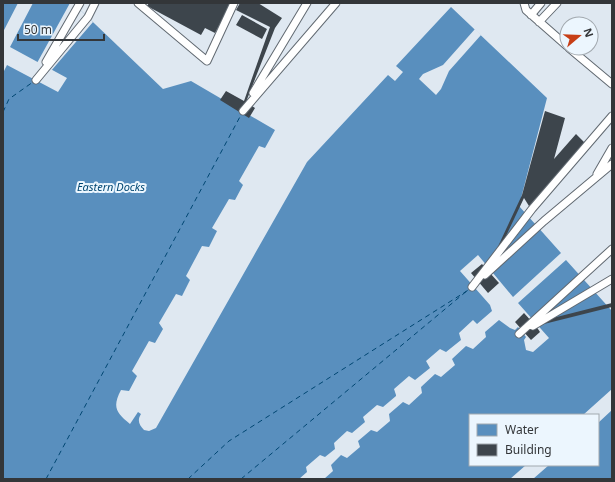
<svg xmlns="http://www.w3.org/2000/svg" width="615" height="482" font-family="'Noto Sans',sans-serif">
<rect width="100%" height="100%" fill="#dfe8f1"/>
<path fill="#598fbe" d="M3,3H18L3,32Z
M33,3H73L163,89L191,81L275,130L265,148L259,146L239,181L243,185L235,200L229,199L212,228L217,231L209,247L202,246L186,276L190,280L182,296L176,294L159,323L163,329L155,343L149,341L132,371L137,376L129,391L121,390C112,407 116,413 130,424L138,412L141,414C137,420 139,425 144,430L149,431L156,428L307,162L388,75L395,81L403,72L396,66L451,7L547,98L519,206L561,253L513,297L478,255L460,271L490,305L492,311L477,324L473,320L459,333L461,340L446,352L440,349L426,361L430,368L415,380L409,376L394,389L396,395V396L383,407L377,405L363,417L365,422L352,433L347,431L334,443L335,449L325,457L320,455L306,467L307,472L299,479H3V73L7,65L58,92L67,78L10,47Z
M566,260L612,311V389L583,415H470V465H526L510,479H324L333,471L331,465L341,455L347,458L360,447L358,441L371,430L377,432L390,421L389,414L403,402L409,405L422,393L421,387L435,374L441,377L455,365L452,359L466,346L473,349L486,337L485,332L499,320L510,328L515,330L518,327L526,337L524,340L526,350L533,352L549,338L518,303Z
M612,410V479H533L549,465H598V423Z"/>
<path fill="#dfe8f1" d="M70,3H73L93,22L51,71L37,63Z
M475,29L481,35L449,71L441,89L436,95L419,79L423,74L443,65Z"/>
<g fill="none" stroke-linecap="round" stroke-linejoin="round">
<path stroke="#004672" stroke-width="1" stroke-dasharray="5 4" stroke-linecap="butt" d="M3,112L9,99L33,82
M46,479L242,113
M188,479L229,441L470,289
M241,479L468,290"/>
</g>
<path fill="#3d454c" d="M149,3H231L215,33L205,28L201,35L147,6Z
M240,3H258L282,18L275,28L246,102L255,108L249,118L220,100L226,91L244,101L270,27L236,10Z
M242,15L267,29L262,39L236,25Z
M545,111L565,118L554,159L576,134L585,143L529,206L524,198L489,272L499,283L488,293L471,273L482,264L487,270L522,195Z
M612,303V307L536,326L540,332L531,340L515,322L524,313L533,323Z"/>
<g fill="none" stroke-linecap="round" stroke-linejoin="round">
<g stroke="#616971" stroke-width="9">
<path id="service" d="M138,3L207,61L234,3
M524,3L526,10L567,46
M531,15L541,3
M539,22L557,3
M569,48L612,84
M46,62L80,3
M36,80L88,17L95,3
M253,93L307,3
M243,111L336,3
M597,174L612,148
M485,275L544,221L612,164
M472,287L532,209L612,116
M533,326L612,279
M519,334L612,249"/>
</g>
<use href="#service" stroke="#fff" stroke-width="7"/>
</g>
<g text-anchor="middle" stroke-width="4" stroke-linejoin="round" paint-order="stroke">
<g font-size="11" font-style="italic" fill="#004672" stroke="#ecf6fe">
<text x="111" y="191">Eastern Docks</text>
</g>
</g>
<rect width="615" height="482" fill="none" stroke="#333639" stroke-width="8"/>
<rect x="469" y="414" width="130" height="52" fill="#ecf6fe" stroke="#a2a9af"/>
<rect x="477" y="424" width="20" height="12" fill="#598fbe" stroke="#a2a9af"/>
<text x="505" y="434" font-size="12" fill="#333639">Water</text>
<rect x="477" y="444" width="20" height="12" fill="#3d454c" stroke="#a2a9af"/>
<text x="505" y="454" font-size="12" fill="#333639">Building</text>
<g transform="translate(579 36) rotate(71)"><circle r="19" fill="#ecf6fe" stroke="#a2a9af"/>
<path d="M0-3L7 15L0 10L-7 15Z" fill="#c73f17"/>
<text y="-6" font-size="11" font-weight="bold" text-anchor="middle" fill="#333639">N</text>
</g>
<path d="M18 34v6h86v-6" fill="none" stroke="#333639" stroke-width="2"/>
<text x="24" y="34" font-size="12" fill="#333639" stroke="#ecf6fe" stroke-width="3" paint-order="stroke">50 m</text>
</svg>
